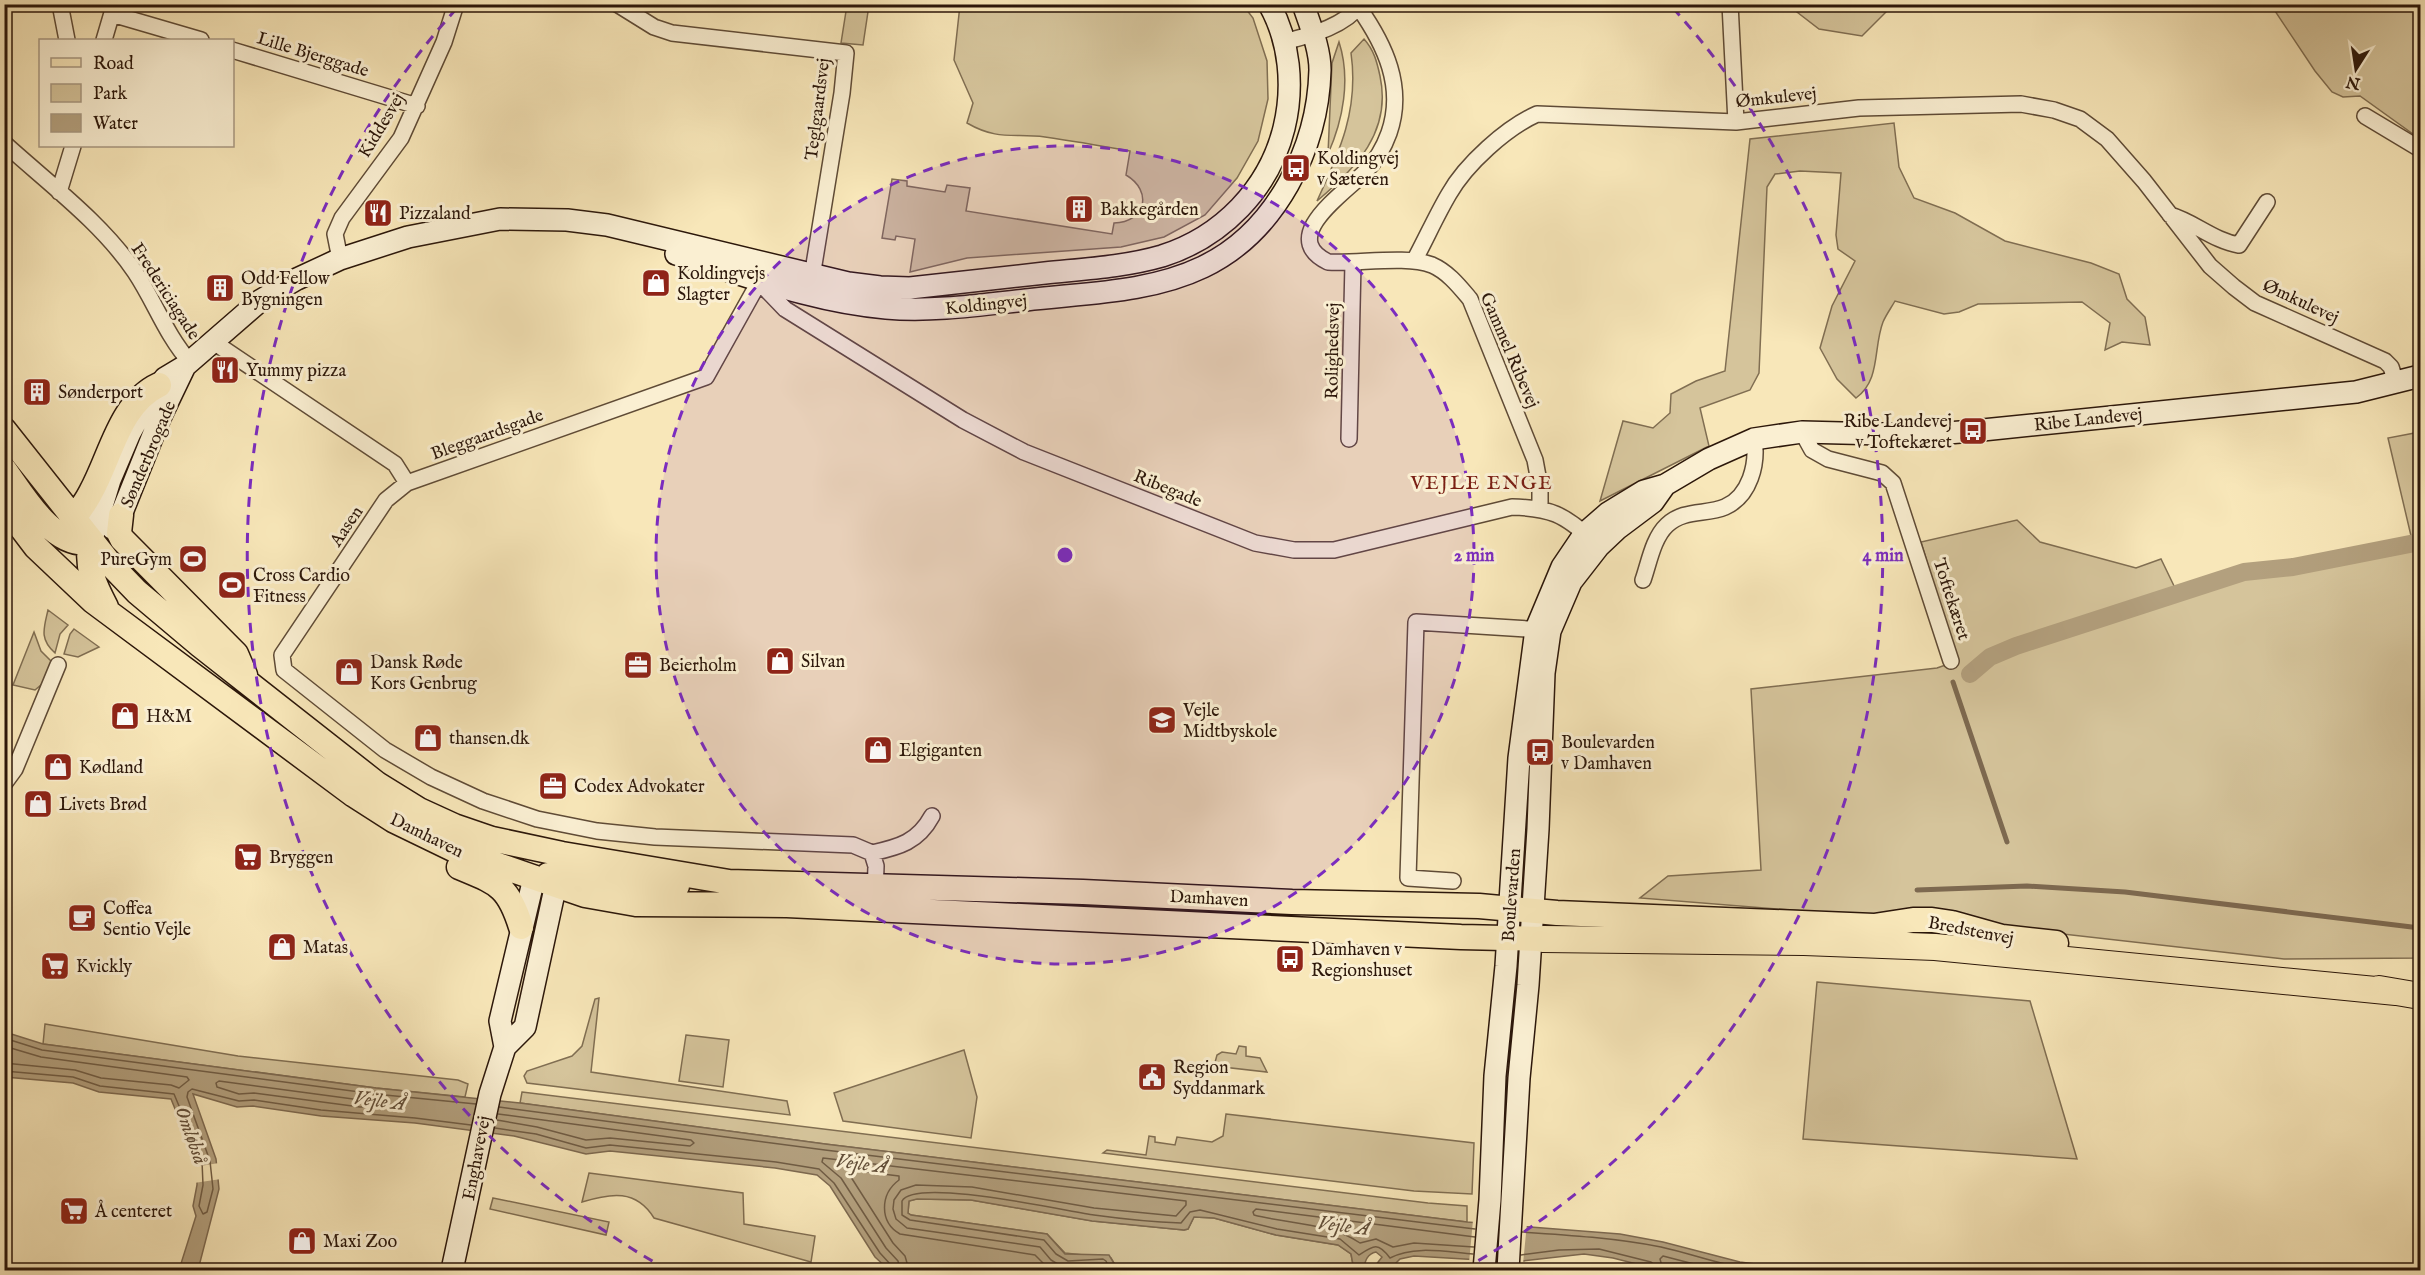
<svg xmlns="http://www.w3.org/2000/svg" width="2425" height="1275" font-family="'IM FELL English',serif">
<rect width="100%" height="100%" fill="#f8e7b9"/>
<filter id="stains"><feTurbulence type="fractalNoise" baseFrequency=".00333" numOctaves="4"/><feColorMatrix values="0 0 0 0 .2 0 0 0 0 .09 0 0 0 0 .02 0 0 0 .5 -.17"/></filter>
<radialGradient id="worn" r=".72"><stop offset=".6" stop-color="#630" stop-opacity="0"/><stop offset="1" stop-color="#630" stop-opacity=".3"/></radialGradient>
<path fill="#d5c49b" stroke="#806e52" stroke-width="1.5" d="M1794,4H1893V5L1862,36L1819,29L1793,9Z
M847,5H869L863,45L841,43Z
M1243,5L1253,18L1267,61L1268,99L1258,141L1237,178L1205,215L1164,237L1121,247L967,258L910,272L915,239L896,236L895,240L882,238L892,179L907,181V186L945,192L947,185L970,188L966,211L1112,234L1114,223C1146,222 1153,191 1126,175L1130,151C1102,146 1073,141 1045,137C1014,133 998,141 967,123L973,103L954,60L960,5Z
M2271,5H2420V139L2360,96L2343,97L2332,92L2315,71Z
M1364,39C1374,50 1377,62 1380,76C1392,132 1356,168 1317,201C1340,151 1359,109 1351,53Z
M1339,42C1351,79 1343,120 1328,154L1332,63Z
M1894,123L1899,167L1914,198L1955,213L2005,241L2091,263L2119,274L2127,299L2145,317L2150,345L2122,342L2105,350L2110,323L2082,302L1978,304L1959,312L1944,314L1895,301C1891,308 1886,315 1883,322C1873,348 1881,380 1856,398L1837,379L1820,348L1832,306L1855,261L1838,249L1836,235L1841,173L1800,171L1775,174L1767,187L1759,373L1750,390L1700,408L1709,446L1600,501L1623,421L1653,428L1670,413L1671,394L1696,381L1725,371L1750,139Z
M2420,432V958L2284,959L1991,926L1640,898L1668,876L1761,870L1751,689L1937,668L1957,661L1921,542L2017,520L2040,542L2136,568L2161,559L2176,590L2412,540L2388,438Z
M48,610L68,625L60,634L55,653C39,639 44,628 48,610Z
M74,629L99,647L78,657L64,654L70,634Z
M34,632L41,651L52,662L48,679L35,690L13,685Z
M1817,982L2030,1001L2077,1159L1803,1139Z
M599,998L591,1072L787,1101L790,1115L527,1083L524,1076L527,1071L572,1056L582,1046L595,999Z
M45,1024L238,1056L458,1080L468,1084L465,1097L376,1088L43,1044Z
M686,1035L729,1040L723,1087L679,1081Z
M1239,1046L1246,1047V1056L1260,1058L1267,1072L1214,1066L1217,1055L1222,1052L1236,1054Z
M964,1050L977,1097L971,1138L843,1121L834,1093Z
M522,1092L1428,1203L1467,1206V1222L825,1144L520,1103Z
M1226,1114L1474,1143L1472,1194L1414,1191L1103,1153L1107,1150L1146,1155L1149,1136L1155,1137V1142L1175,1145L1177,1137L1212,1142L1223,1136Z
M589,1173L743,1193L744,1224L815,1236L811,1262L654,1218C636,1189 611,1193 582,1202Z
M493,1198L609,1222L606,1235L490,1209Z
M916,1199L971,1200L1093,1221L1184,1230L1188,1229L1194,1217L1214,1218L1276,1235L1338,1245L1351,1254L1354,1270H1217L1207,1267L1171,1265L1151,1270H1118L1111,1258L1065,1253L1047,1234L911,1215L908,1213L909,1201Z"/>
<path fill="#b3a07e" stroke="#7d6950" stroke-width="1.5" d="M5,1032L43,1044L376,1088L520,1103L825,1144L1467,1222L1620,1234L1663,1242L1740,1262L1801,1270H1660L1613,1258L1584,1254L1514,1262L1414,1256L1400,1259L1389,1270H1372L1382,1257L1376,1252C1366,1254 1365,1263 1363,1270H1354L1351,1254L1338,1245L1276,1235L1214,1218L1194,1217L1188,1229L1184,1230L1092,1221L971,1200L917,1199L909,1201L908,1213L911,1215L1047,1234L1065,1254L1109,1255L1118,1270H889L875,1257L830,1186L817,1175L775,1168L610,1151L586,1154L514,1136L415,1123L321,1116L253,1106L237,1107L193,1094L216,1159L219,1189L198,1270H179L196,1216L193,1206L197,1185V1163L171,1099L99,1092L73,1083L5,1077Z"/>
<path fill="#f8e7b9" d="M219,1163L221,1179L194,1183V1167Z
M1473,1220L1527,1223L1523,1264L1496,1265L1469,1263Z"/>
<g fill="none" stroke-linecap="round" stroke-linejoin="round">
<path stroke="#705c44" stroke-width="1.5" d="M4,1038L42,1050L375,1094L476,1104
M4,1046L41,1057L187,1077L189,1080L179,1088L171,1085L101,1078L75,1070L4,1063
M4,1071L73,1077L100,1086L174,1094L202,1161L203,1185L199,1206L203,1214L207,1212L213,1189L210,1161L187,1097L188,1092L192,1089L239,1101L254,1100L321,1110L415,1118L471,1125
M219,1081L368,1101L371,1104L368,1107H360L254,1093L239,1094L217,1087L216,1083Z
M499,1107L825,1150L1475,1229
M497,1120L537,1127L586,1140L610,1138L690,1146L694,1143L691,1140L498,1114
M495,1128L536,1134L586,1148L610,1145L776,1162L819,1169L834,1183L880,1253L891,1265L892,1270
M1522,1232C1568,1235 1615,1238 1661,1247C1693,1254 1723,1266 1755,1270
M1474,1247L1414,1243L1393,1247L1376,1239L1360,1243C1331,1223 1289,1224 1254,1215L1253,1212L1256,1209L1475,1237
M1521,1255L1559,1250L1599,1249L1651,1262L1655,1265L1656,1270
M900,1270L898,1261L886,1248L841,1178L822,1162L823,1158L1186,1201V1205L1176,1216L1094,1208L972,1187L916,1185L901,1190L894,1200L893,1209L896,1219L907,1228L1040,1247L1051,1260L1061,1266L1070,1268L1099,1267L1102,1270
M909,1270L905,1256L893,1243L849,1174L850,1170L899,1176V1180C880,1194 879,1222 900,1234L1035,1255L1050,1270
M1110,1270L1106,1261L1103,1259L1068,1261L1056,1254L1044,1240L910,1220L902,1215V1201C915,1177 1065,1211 1094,1215C1123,1219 1152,1222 1181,1223L1190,1212L1200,1210L1277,1229L1340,1239L1359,1255C1374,1245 1378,1242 1390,1258C1414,1245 1447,1252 1473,1254
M1663,1270L1660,1259L1663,1256L1717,1270"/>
<path stroke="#7d6950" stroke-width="5" d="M1953,682L2007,842
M1917,890L2027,886L2125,892L2420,928"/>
<path stroke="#b3a07e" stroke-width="18" d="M1970,674L1990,657L2016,646L2244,572L2293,567L2420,542"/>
<g stroke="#5f4b36" stroke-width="18">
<path id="minor" d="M60,4L67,40
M617,4L654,27L672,33L846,53L842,93L811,283
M1730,4L1736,122
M1359,8C1385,45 1405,87 1389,133C1384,147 1375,162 1365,172C1345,193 1277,237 1328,262C1358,264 1406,255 1432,265C1448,272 1459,286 1470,299L1535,460L1540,487V508
M112,14L201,40
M104,40L114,6
M1284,42C1310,35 1344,27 1361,4
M232,50L417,106
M2365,116L2420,149
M4,143C48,183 102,223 135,272C155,302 166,335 190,362
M59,192L73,146
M2170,215C2194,222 2214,241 2239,245L2267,202
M340,259L335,234L342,218L401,138L444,42L456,4
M1414,261C1426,239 1436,216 1449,194C1466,164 1506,128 1537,114L1736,122L1859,108L2021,104L2054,110L2080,119L2107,139L2144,181L2210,266L2234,287L2255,303L2385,361L2391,367L2396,383
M212,341L395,464L407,483L706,377L759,282L785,309L963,420L1024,452L1255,543L1294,550H1334L1512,507C1550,508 1564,514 1592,540
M1802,432L1812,450L1828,459L1882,473L1893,483L1951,661
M1349,439L1353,263
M407,483L386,500L282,655L284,670L385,750L431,777L483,801L537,819L597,831L655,837L853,845L872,853L876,866L875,895
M1643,580C1649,563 1653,538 1667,525C1684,509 1706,515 1725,507C1750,496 1758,464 1754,439
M4,784L15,769L58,665
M872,853C899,847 918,842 932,816
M1453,881L1408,878L1416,622L1544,630"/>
</g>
<g stroke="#2c170a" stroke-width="24">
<path id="secondary" d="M676,254C745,275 813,302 886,308C932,312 980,305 1026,300C1084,293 1149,293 1203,267C1276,232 1318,148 1320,70C1320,48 1310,25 1303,4
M112,528L121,515L160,418L185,366
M91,542L110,480L130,433L148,400L165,378L185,366L261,300L297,279L340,259L408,237L500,219L567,220L607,225L848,283L880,287L910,288C955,283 1000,278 1045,273C1083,269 1124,267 1162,256C1222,237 1269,189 1284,128C1294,87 1290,41 1269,4
M505,1047L500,1021L534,878
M452,1270L490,1094L505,1047L525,1027L559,870
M1484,1270L1490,1200L1495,1076L1506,966L1519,758L1536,629L1562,567L1585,533L1608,513L1644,491L1665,485L1709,459L1754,439L1802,432L1922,435L1973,431L2356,392L2420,376
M1508,1270L1519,1078L1528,985L1538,829L1544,673L1550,631L1571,582L1599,546L1617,529L1653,502L1665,485"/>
</g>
<g stroke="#2c170a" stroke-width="27">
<path id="primary" d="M4,430L111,565L137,592L200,645L377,784L419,810L454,826L492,839L562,854L729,882L1083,892L1292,902L1479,906L1557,913L1874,926L1913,920H1932L1952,923L2002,937L2056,943
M4,469C23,495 53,549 91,542
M4,505L36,547L93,601L354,795L393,820L457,851L585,895L636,904L787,905L1461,937L1543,939
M121,515L119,533L122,539L236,654L245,675
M73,519C80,510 86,502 91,492C111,456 120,403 159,385
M91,542C85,566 95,586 106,607
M459,867C497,883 508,885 521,927
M548,875L559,872L618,883L677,886"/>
</g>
<g stroke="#2c170a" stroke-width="28">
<path id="trunk" d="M1543,939L1804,942L1935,947L2396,992
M2379,989L2420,996"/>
</g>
<use href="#minor" stroke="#faefd2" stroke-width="15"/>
<use href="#secondary" stroke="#faefd2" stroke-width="21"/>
<use href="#primary" stroke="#f8e7b9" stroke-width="24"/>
<use href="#trunk" stroke="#f8e7b9" stroke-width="26"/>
</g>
<circle cx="1065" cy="555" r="409" fill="#7b2cbf" fill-opacity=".12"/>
<g fill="none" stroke="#7b2cbf" stroke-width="3" stroke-dasharray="10 8">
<circle cx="1065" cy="555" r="409"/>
<path d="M668 1270A818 818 0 0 1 457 8M1673 8A818 818 0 0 1 1462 1270"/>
</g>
<defs>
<g id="bus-square" transform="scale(1.5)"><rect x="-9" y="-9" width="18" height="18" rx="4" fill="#8f2418" stroke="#faefd2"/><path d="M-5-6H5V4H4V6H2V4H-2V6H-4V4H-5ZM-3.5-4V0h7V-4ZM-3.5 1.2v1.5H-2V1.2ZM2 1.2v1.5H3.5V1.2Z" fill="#fff"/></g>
<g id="building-square" transform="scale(1.5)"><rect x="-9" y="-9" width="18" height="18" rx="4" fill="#8f2418" stroke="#faefd2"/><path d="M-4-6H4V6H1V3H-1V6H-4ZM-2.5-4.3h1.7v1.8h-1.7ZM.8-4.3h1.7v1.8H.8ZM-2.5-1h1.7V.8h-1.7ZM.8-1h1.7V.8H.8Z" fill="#fff"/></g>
<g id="restaurant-square" transform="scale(1.5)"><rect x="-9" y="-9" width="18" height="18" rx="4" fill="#8f2418" stroke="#faefd2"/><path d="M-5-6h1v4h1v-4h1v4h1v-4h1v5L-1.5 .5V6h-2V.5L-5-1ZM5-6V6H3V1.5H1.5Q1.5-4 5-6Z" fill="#fff"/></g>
<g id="shop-square" transform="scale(1.5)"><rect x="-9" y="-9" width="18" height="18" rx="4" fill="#8f2418" stroke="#faefd2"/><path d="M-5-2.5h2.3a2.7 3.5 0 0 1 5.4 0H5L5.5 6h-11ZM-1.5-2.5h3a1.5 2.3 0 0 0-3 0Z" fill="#fff"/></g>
<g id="stadium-square" transform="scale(1.5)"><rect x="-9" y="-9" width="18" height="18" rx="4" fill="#8f2418" stroke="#faefd2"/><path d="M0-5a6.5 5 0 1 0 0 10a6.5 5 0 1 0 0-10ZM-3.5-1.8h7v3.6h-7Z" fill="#fff"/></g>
<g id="office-square" transform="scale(1.5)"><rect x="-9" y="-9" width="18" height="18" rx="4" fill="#8f2418" stroke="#faefd2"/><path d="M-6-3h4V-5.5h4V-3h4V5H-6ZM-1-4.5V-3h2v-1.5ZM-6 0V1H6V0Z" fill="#fff"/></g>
<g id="school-square" transform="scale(1.5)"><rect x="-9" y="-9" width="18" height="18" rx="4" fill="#8f2418" stroke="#faefd2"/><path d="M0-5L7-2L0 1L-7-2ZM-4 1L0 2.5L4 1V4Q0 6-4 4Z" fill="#fff"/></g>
<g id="supermarket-square" transform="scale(1.5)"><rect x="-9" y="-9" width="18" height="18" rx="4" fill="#8f2418" stroke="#faefd2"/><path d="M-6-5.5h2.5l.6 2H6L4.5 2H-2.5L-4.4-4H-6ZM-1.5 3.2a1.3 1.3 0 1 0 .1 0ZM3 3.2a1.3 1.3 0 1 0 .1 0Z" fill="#fff"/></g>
<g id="cafe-square" transform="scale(1.5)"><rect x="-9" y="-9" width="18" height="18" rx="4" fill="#8f2418" stroke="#faefd2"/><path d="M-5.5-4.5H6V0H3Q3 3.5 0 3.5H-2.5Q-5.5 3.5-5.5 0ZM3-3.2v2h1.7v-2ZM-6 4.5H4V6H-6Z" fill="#fff"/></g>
<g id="civic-square" transform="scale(1.5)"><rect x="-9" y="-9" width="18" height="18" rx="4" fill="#8f2418" stroke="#faefd2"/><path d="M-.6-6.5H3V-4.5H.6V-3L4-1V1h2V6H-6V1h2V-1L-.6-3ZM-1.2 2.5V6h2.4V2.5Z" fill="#fff"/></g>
</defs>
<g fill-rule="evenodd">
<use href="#bus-square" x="1296" y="168"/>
<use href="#building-square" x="1079" y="209"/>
<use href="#restaurant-square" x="378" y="213"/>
<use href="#shop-square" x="656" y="283"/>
<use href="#building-square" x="220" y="288"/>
<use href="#restaurant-square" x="225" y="370"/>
<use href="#building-square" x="37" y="392"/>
<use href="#bus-square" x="1973" y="431"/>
<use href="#stadium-square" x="193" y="559"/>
<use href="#stadium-square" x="232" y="585"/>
<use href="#shop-square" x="780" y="661"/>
<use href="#office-square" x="638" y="665"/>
<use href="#shop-square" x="349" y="672"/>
<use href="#shop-square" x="125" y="716"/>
<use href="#school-square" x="1162" y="720"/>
<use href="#shop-square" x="428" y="738"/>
<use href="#shop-square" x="878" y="750"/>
<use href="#bus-square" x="1540" y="752"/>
<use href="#shop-square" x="58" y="767"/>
<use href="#office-square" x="553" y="786"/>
<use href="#shop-square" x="38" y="804"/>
<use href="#supermarket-square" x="248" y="857"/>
<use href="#cafe-square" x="82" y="918"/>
<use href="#shop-square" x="282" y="947"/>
<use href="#bus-square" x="1290" y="959"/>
<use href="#supermarket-square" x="55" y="966"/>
<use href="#civic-square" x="1152" y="1077"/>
<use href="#supermarket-square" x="74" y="1211"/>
<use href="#shop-square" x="302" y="1241"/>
</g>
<g text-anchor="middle" stroke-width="6" stroke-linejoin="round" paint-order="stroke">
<g font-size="18" fill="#2c170a" stroke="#faefd2">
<text transform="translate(313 54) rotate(17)" y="6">Lille Bjerggade</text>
<text transform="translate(1776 97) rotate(-6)" y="6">Ømkulevej</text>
<text transform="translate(817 109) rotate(-83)" y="6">Teglgaardsvej</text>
<text transform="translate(381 125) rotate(-59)" y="6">Kiddesvej</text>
<text transform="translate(166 291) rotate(57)" y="6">Fredericiagade</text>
<text transform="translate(2301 301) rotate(25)" y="6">Ømkulevej</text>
<text transform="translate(986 304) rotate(-6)" y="6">Koldingvej</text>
<text transform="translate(1510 350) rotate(67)" y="6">Gammel Ribevej</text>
<text transform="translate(1332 351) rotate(-89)" y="6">Rolighedsvej</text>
<text transform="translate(2088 419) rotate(-6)" y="6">Ribe Landevej</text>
<text transform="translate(487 434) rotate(-20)" y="6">Bleggaardsgade</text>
<text transform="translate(148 454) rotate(-67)" y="6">Sønderbrogade</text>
<text transform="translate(1168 488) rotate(22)" y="6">Ribegade</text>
<text transform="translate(346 526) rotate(-56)" y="6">Aasen</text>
<text transform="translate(1952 599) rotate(72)" y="6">Toftekæret</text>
<text transform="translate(427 835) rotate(26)" y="6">Damhaven</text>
<text transform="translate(1511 895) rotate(-86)" y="6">Boulevarden</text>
<text transform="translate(1209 898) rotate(3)" y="6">Damhaven</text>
<text transform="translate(1971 930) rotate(11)" y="6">Bredstenvej</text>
<text transform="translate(476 1158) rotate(-79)" y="6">Enghavevej</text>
</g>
<g font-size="18" fill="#2c170a" stroke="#faefd2" text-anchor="start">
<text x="1317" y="164">Koldingvej<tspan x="1317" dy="21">v Sæteren</tspan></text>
<text x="1100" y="215">Bakkegården</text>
<text x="399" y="219">Pizzaland</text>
<text x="677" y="279">Koldingvejs<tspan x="677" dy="21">Slagter</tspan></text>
<text x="241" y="284">Odd Fellow<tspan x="241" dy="21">Bygningen</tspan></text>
<text x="246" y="376">Yummy pizza</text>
<text x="58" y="398">Sønderport</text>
<text x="1952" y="427" text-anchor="end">Ribe Landevej<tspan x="1952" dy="21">v Toftekæret</tspan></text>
<text x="172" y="565" text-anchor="end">PureGym</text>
<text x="253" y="581">Cross Cardio<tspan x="253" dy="21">Fitness</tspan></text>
<text x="801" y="667">Silvan</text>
<text x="370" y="668">Dansk Røde<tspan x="370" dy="21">Kors Genbrug</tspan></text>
<text x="659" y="671">Beierholm</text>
<text x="1183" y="716">Vejle<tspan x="1183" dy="21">Midtbyskole</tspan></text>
<text x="146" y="722">H&amp;M</text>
<text x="449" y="744">thansen.dk</text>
<text x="1561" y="748">Boulevarden<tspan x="1561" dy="21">v Damhaven</tspan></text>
<text x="899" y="756">Elgiganten</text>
<text x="79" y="773">Kødland</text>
<text x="574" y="792">Codex Advokater</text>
<text x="59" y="810">Livets Brød</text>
<text x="269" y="863">Bryggen</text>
<text x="103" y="914">Coffea<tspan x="103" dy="21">Sentio Vejle</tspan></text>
<text x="303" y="953">Matas</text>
<text x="1311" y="955">Damhaven v<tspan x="1311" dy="21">Regionshuset</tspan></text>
<text x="76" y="972">Kvickly</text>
<text x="1173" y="1073">Region<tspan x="1173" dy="21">Syddanmark</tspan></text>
<text x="95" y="1217">Å centeret</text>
<text x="323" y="1247">Maxi Zoo</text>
</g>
<g font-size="20" letter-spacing="1.5" fill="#7a1f14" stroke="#faefd2">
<text x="1482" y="489">VEJLE ENGE</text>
</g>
<g font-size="20" font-style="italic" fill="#624e38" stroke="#faefd2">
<text transform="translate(380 1100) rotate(7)" y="7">Vejle Å</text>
<text transform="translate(192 1135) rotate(70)" y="7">Omløbså</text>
<text transform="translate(862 1163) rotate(7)" y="7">Vejle Å</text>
<text transform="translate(1344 1225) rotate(7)" y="7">Vejle Å</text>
</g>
</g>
<circle cx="1065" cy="555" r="9" fill="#7b2cbf" stroke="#faefd2" stroke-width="3"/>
<g font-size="18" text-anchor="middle" font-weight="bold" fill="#7b2cbf" stroke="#faefd2" stroke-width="6" stroke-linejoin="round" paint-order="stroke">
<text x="1474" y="561">2 min</text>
<text x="1883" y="561">4 min</text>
</g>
<rect width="2425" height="1275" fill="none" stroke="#f8e7b9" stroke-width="24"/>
<rect x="6" y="6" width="2413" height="1263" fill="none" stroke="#2c170a" stroke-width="3"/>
<rect x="12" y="12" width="2401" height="1251" fill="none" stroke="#2c170a" stroke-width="1.5"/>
<rect x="39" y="39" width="195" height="108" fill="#faefd2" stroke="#a89982" stroke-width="1.5"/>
<rect x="51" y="58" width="30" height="9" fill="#f8e7b9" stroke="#a89982" stroke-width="1.5"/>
<text x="93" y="69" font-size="18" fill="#2c170a">Road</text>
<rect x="51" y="84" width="30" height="18" fill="#d5c49b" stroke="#a89982" stroke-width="1.5"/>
<text x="93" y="99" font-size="18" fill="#2c170a">Park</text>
<rect x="51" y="114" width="30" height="18" fill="#b3a07e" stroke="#a89982" stroke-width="1.5"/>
<text x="93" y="129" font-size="18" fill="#2c170a">Water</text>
<g transform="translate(2356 69) rotate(192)" stroke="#faefd2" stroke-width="4.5" paint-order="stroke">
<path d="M0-4.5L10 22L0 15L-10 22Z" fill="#2c170a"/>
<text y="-9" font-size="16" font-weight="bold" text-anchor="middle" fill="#2c170a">N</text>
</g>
<rect width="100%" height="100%" filter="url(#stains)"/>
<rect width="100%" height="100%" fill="url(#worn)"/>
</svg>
